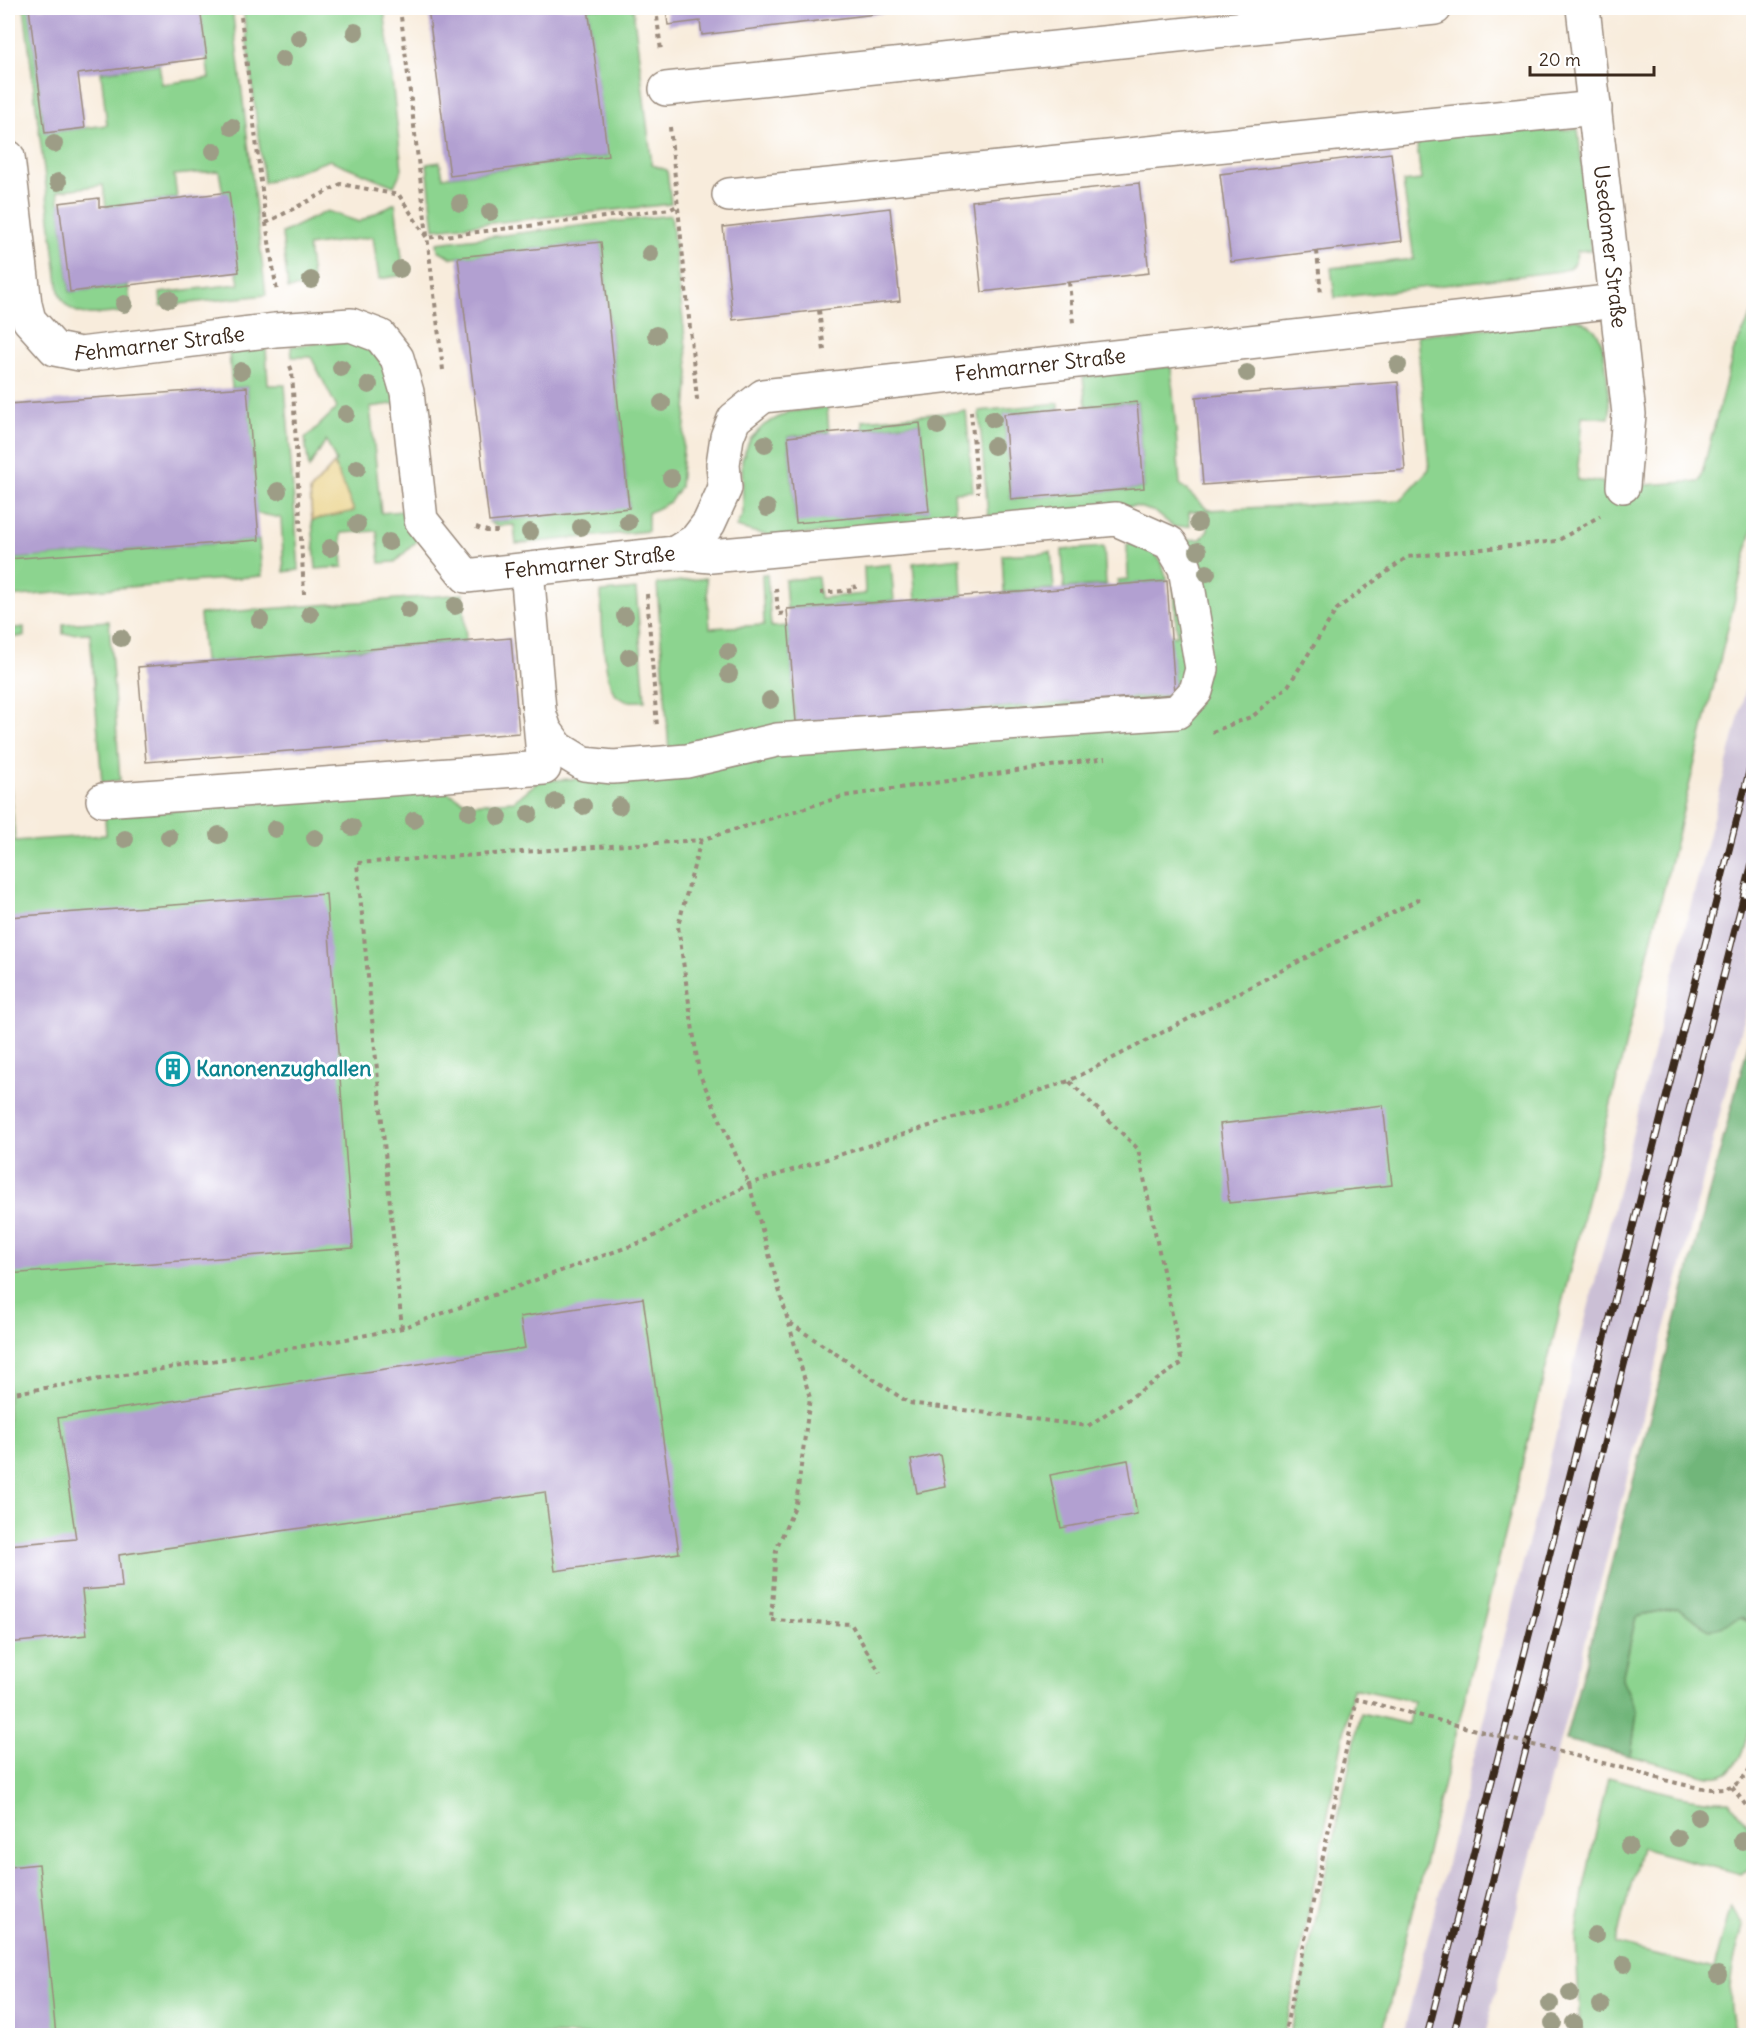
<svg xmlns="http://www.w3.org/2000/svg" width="1761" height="2043" font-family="Delius,sans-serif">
<rect width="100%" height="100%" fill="#fff"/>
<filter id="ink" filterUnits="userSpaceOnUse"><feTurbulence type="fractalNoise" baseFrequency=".0167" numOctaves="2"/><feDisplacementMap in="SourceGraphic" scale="12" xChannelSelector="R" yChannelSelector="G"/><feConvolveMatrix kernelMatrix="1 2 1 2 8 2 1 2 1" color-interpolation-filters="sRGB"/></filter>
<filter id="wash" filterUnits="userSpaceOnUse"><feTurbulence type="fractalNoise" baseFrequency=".008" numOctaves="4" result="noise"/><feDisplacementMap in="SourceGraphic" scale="24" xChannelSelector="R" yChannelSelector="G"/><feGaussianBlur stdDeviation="1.35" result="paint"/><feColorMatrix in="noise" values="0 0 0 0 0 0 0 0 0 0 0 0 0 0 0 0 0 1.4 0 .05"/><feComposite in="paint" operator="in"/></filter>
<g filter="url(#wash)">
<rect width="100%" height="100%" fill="#f8ecdc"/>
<path fill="#cbbfd5" d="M1753,661V984L1485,2035H1403Z"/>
<path fill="#8cd48f" stroke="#647f56" stroke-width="1.5" d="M24,8H29L45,133L107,125L101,72L159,64L162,84L209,78L200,8H232L266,295L161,306L160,293L239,284L219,171L174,175L177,198L106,207L103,185L58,191L70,292L128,285L131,311C105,313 69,324 59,292Z
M243,8H384L402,169L394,186L330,160L264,183Z
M588,8H633L652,165L667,170L671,204L434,229L427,164L440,162L443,177L607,156Z
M1578,129L1591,250L1577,251C1576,264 1572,268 1561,271L1335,298L1331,268L1414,259L1403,182L1421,180L1416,135Z
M395,203L404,275L379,279L373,237L308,246L313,286L288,289L282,233L327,211L359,222Z
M671,215L689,373L680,487L670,502L648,513V531L516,544L514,525L496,526L489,522L629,507L601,242L452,258L438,250L437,243Z
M1753,312V526L1382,2035H1290L1361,1713L1408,1724L1413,1701L1353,1688L1284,2035H8V762L15,841L106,835L105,816L440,788L469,804L514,801L539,781L602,777L626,781L671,779L657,584L706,578L710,628L764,625L762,574H767L771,627L789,626L796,722L1175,695L1170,636L1177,635L1171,541L1201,539L1208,530V511L1189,512L1190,526L1174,527L1155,512L1135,506L988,516L979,411L1059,403V409L1004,414L1011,499L1144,488L1137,402L1086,406L1083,377L1171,366L1180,484L1208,510L1401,500L1429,469L1417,335L1577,319C1586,323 1594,327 1599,336C1607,352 1608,392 1610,412L1609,418L1582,416L1577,480L1603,482L1604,488L1700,481L1734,350Z
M338,341C382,346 385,367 401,403L370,407L381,513L413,510L419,539L395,562L380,563L377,531L341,533L343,567L316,569L312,520L354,511L334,464L336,461L326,440L309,468L305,439L337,408L311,357H292L291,346Z
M266,347L268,385H285L299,570L284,572L281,518L256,513L247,387L232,388L229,353Z
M827,407L829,432L788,437L796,522L928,511L920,423L863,429V420L966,411L973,491L954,492L956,522L772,537L736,527L743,513L742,460L750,439L764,425L788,412Z
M259,540L262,576L8,597V559Z
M1145,543C1158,553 1164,565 1167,581L1118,585V580L1128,579L1127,544Z
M1104,547L1106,585L1064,588L1062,550Z
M1051,552L1054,589L1004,592L1002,555Z
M960,558L962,596L916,600L913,563Z
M891,564L894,601L787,609L785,580L818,577L820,598L865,594L864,567Z
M636,589L645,701C636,701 626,703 618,697C602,686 602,613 601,592Z
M463,594L466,641L204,662L200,614Z
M109,621L120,780L102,783L90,633L63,634V624Z
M24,627V636L8,638V629Z
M1678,1608L1709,1630L1741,1618L1753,1624C1753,1659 1761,1781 1711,1776C1703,1776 1695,1772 1688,1771C1669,1766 1650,1761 1631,1756L1637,1712L1622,1679L1636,1617Z
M1608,1777C1647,1786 1689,1803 1730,1801L1753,1833V1867L1740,1874L1641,1848L1615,1944L1714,1969L1731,1906L1743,1926C1734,1962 1721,2000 1737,2035H1580L1576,1938L1583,1892Z"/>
<path fill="#71b67a" stroke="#56704c" stroke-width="1.5" d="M1753,1026V1624L1741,1618L1710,1630L1678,1608L1636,1617L1622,1679L1637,1712L1631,1756L1565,1740Z"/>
<path fill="#eeda9e" stroke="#94825e" stroke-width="1.5" d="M334,464L354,511L312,520L310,491Z"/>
<g id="blocks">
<path fill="#b2a0d1" d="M29,8H200L207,58L78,74L85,128L45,133Z
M428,8H588L608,156L450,176Z
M666,8H917V9L702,35L700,21L668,25Z
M1391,153L1402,241L1231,262L1220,174Z
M1139,183L1149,273L982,292L972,201Z
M229,192L239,272L70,292L59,203L99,198V207H106Z
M890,208L900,301L733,320L723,227Z
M601,242L629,508L489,522L458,257Z
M1398,382L1405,470L1203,485L1196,397Z
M247,387L259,540L8,559V404Z
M1137,402L1144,488L1011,499L1004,414Z
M920,423L929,511L796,523L788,437Z
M1167,581L1175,694L796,722L787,609Z
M511,638L519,733L146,762L138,667Z
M326,894L353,1248L8,1274V917Z
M1383,1105L1392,1185L1229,1203L1220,1124Z
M643,1298L679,1553L555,1571L545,1492L119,1555L122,1587L82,1590L87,1635L8,1643V1545L76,1539L58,1418L525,1348L520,1317Z
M940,1454L946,1487L917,1493L911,1460Z
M1128,1460L1137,1514L1061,1528L1050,1475Z
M39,1864L56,2036H8V1867Z"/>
</g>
</g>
<g filter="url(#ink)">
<use href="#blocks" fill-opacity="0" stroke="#9a8b7d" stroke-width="1.5"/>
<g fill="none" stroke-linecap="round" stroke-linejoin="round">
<g stroke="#9a8b7d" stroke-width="36">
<g id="minor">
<path id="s1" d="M1583,8L1629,414L1623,486"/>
<path d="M666,89L1435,8"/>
<path id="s2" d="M8,157L25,304L29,320L55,349L80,354L275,330L351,325L380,336L397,358L407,392L421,520L466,576L675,553L696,540L709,523L725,488L723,464L727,437L734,419L763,396L1616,301"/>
<path d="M729,195L1595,108"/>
<path d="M539,712L545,730L558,748L584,764L613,767L687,761L777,740L1177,712L1196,691L1202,669L1185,568L1170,543L1116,519L711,556L675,553"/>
<path d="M103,800L544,768L527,570"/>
</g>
</g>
<path stroke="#9a8b7d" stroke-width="4" stroke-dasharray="4.5 4.5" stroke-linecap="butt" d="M240,8L266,223L277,292
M400,8L443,370
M656,8L661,51
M670,127L697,399L699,403
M266,223L341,184L399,195L427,238L671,209L679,205
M1317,251L1321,295
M1069,282L1073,323
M819,310L824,351
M290,366L292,371L304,594
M971,411L978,493
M476,527L487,531H501
M776,588L778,614L788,613
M820,593L855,590L854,581
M647,594L657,727
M1212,732L1253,716L1288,686L1337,609L1407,557L1557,541L1600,516
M701,840L678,926L699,1073L749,1184L810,1398L796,1504L776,1550L771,1620L851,1624L880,1673
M790,1323L909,1403L1088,1426L1182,1363L1138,1149L1069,1081
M402,1328L357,863L701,840L844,796L1106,758
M8,1394L341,1340L402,1328L647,1240L749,1184L1069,1081L1423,897
M1630,1770C1651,1776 1715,1797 1733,1786C1742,1781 1749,1771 1754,1761
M1732,1787L1754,1816
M1284,2036L1357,1699L1410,1713"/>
<use href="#minor" stroke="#fff" stroke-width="33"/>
<g stroke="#3b2a1e" stroke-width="7">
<path id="rail" d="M1427,2036L1754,752
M1453,2036L1754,855"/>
</g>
<use href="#rail" stroke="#fff" stroke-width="4.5" stroke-dasharray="14" stroke-linecap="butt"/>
<path stroke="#9a8b7d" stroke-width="4" stroke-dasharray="4.5 4.5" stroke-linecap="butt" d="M1410,1713L1630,1770"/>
</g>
<g fill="#9d9d86">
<circle cx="355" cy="32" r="9"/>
<circle cx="299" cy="38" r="9"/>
<circle cx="283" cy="59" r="9"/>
<circle cx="232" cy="127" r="9"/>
<circle cx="54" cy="144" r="9"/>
<circle cx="214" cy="151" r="9"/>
<circle cx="58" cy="182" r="9"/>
<circle cx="460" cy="203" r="9"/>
<circle cx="490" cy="212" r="9"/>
<circle cx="650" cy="254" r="9"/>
<circle cx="400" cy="269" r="9"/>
<circle cx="311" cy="280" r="9"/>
<circle cx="169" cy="299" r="9"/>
<circle cx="124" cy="304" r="9"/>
<circle cx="656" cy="335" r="9"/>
<circle cx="1398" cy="365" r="9"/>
<circle cx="341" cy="368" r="9"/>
<circle cx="241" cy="371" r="9"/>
<circle cx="1247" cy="373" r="9"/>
<circle cx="369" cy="385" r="9"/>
<circle cx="662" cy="403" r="9"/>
<circle cx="346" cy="414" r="9"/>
<circle cx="993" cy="419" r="9"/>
<circle cx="938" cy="426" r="9"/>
<circle cx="765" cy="444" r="9"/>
<circle cx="994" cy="446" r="9"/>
<circle cx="357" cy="468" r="9"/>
<circle cx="671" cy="478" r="9"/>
<circle cx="278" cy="491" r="9"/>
<circle cx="767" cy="508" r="9"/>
<circle cx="628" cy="522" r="9"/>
<circle cx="1198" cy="523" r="9"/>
<circle cx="357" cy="524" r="9"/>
<circle cx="581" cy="527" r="9"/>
<circle cx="530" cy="532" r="9"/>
<circle cx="389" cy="542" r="9"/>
<circle cx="330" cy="548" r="9"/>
<circle cx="1198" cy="551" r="9"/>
<circle cx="1207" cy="573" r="9"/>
<circle cx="455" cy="606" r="9"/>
<circle cx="408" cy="610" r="9"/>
<circle cx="310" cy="614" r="9"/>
<circle cx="625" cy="616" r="9"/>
<circle cx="260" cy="620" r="9"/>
<circle cx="121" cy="638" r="9"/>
<circle cx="728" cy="652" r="9"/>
<circle cx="629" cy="657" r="9"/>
<circle cx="729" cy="674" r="9"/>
<circle cx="770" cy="700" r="9"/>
<circle cx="556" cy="802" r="9"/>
<circle cx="583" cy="806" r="9"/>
<circle cx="619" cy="806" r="9"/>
<circle cx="469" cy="812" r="9"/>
<circle cx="529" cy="814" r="9"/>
<circle cx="499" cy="817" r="9"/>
<circle cx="414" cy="820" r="9"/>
<circle cx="352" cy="827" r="9"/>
<circle cx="275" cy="829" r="9"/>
<circle cx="219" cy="835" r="9"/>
<circle cx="169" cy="837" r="9"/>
<circle cx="315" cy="838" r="9"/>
<circle cx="125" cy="839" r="9"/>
<circle cx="1698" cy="1817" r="9"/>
<circle cx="1678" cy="1838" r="9"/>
<circle cx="1742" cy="1841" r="9"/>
<circle cx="1629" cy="1846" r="9"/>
<circle cx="1595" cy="1935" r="9"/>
<circle cx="1624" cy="1964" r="9"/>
<circle cx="1718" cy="1975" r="9"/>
<circle cx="1570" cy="1993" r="9"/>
<circle cx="1550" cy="2004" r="9"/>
<circle cx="1601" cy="2005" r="9"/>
<circle cx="1553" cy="2023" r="9"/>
<circle cx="1574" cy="2023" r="9"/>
</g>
</g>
<defs>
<g id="building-ring" transform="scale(1.725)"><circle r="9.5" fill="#fff" stroke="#0f9aa8" stroke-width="1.5"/><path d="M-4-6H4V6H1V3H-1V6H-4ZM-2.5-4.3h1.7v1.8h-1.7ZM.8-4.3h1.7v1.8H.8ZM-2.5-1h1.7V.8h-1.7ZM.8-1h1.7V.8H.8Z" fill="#0f9aa8"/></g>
</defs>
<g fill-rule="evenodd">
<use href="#building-ring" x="173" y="1069"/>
</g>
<g text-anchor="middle" stroke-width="6" stroke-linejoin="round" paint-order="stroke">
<g font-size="21" fill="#3b2a1e" stroke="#fff">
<text dy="7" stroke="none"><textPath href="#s1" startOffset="240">Usedomer Straße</textPath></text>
<text dy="7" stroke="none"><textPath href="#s2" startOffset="309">Fehmarner Straße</textPath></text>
<text dy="7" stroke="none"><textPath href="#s2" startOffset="1478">Fehmarner Straße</textPath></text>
<text dy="7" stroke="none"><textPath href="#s2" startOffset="921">Fehmarner Straße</textPath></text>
</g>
<g font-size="21" font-weight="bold" fill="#0d838f" stroke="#fff" text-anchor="start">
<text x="196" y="1076">Kanonenzughallen</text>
</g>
</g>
<rect width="1761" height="2043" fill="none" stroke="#fff" stroke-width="30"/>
<path d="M1530 66v9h124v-9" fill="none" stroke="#3b2a1e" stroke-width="3"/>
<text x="1539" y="66" font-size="18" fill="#3b2a1e" stroke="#ffffff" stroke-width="4.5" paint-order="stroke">20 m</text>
</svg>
